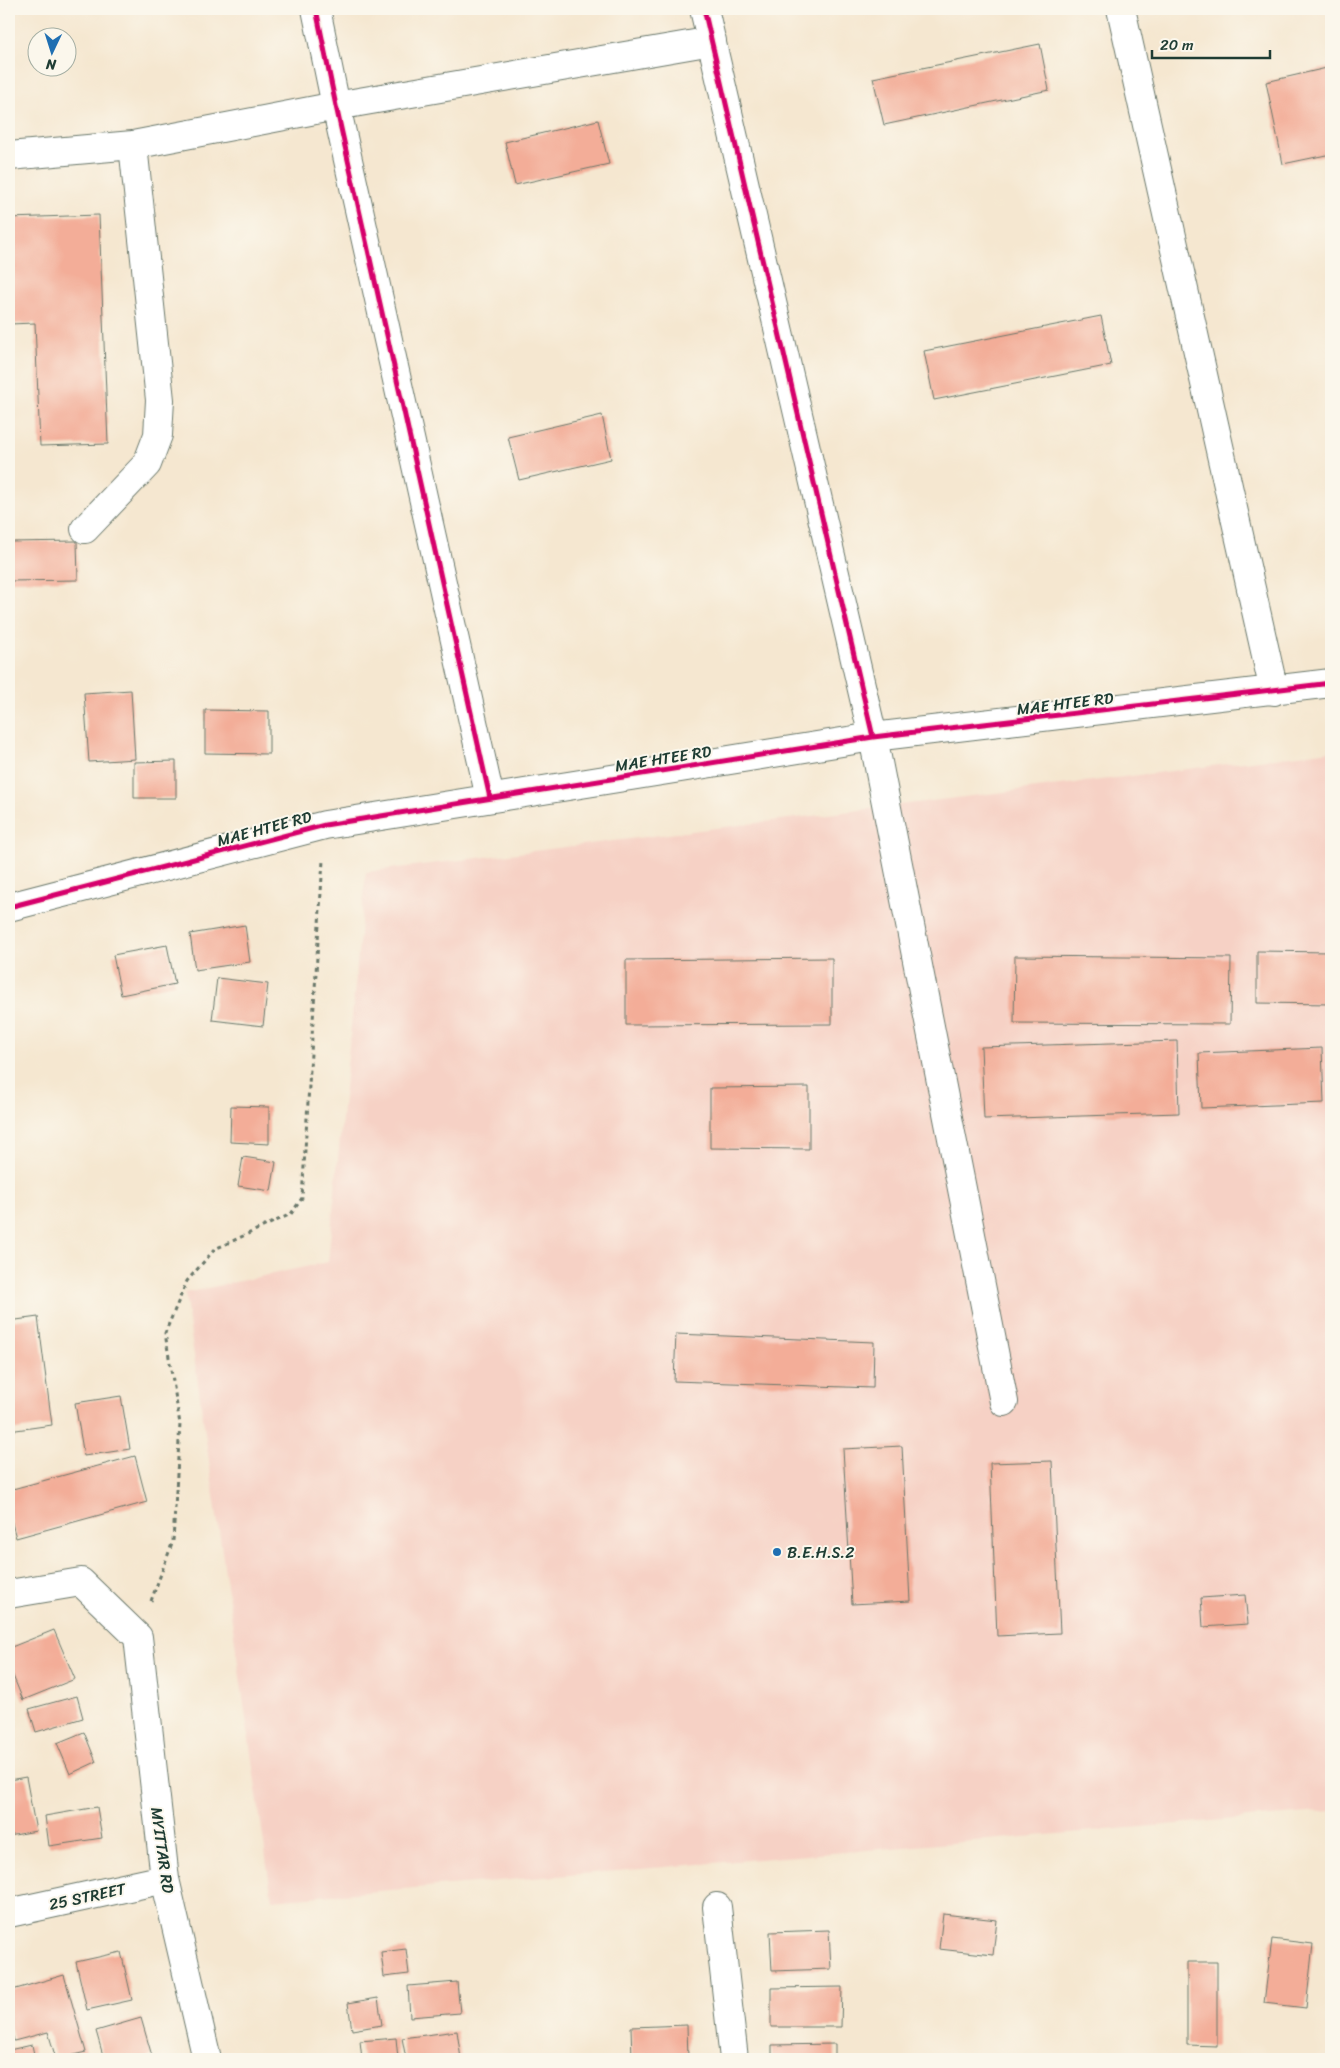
<svg xmlns="http://www.w3.org/2000/svg" width="1340" height="2068" font-family="Sriracha,sans-serif">
<rect width="100%" height="100%" fill="#fbf7ec"/>
<filter id="ink" filterUnits="userSpaceOnUse"><feTurbulence type="fractalNoise" baseFrequency=".02" numOctaves="2"/><feDisplacementMap in="SourceGraphic" scale="10" xChannelSelector="R" yChannelSelector="G"/><feConvolveMatrix kernelMatrix="1 2 1 2 8 2 1 2 1" color-interpolation-filters="sRGB"/></filter>
<filter id="wash" filterUnits="userSpaceOnUse"><feTurbulence type="fractalNoise" baseFrequency=".0096" numOctaves="4" result="noise"/><feDisplacementMap in="SourceGraphic" scale="20" xChannelSelector="R" yChannelSelector="G"/><feGaussianBlur stdDeviation="1.12" result="paint"/><feColorMatrix in="noise" values="0 0 0 0 0 0 0 0 0 0 0 0 0 0 0 0 0 1.4 0 .05"/><feComposite in="paint" operator="in"/></filter>
<g filter="url(#wash)">
<rect width="100%" height="100%" fill="#f5e7d0"/>
<path fill="#f6d1c5" d="M1331,751V1811L272,1900L185,1293L328,1262L366,872Z"/>
<g id="blocks">
<path fill="#f3ad98" d="M1040,44L1049,90L884,125L873,78Z
M1331,67V154L1283,164L1266,82Z
M598,120L609,164L515,185L505,142Z
M99,215L108,444L40,446L35,323L9,324V218Z
M1101,316L1111,365L934,400L924,351Z
M602,415L611,459L519,480L508,437Z
M77,541L78,580L9,581V542Z
M131,690L135,759L89,762L84,693Z
M205,710L269,711V754L205,753Z
M176,761V798H134V762Z
M245,925L250,962L195,970L190,934Z
M167,945L175,984L121,995L113,955Z
M1257,951L1331,952V1004L1257,1003Z
M1015,956L1231,958L1230,1024L1014,1023Z
M832,958V1024L626,1025V960Z
M217,978L268,984L263,1026L212,1020Z
M1177,1041L1179,1113L984,1119L981,1047Z
M1322,1048L1324,1103L1201,1108L1199,1053Z
M809,1087V1149L710,1148V1088Z
M231,1106L269,1107V1144L230,1142Z
M243,1157L276,1162L271,1191L238,1186Z
M38,1317L52,1425L9,1431V1321Z
M676,1334L874,1342L873,1388L674,1381Z
M121,1396L130,1449L84,1456L75,1403Z
M902,1446L910,1601L852,1604L843,1449Z
M135,1456L147,1502L16,1538L9,1512V1490Z
M1052,1461L1060,1633L997,1636L990,1463Z
M1245,1595L1248,1624L1203,1627L1201,1598Z
M54,1630L75,1679L23,1700L9,1666V1648Z
M77,1696L83,1718L36,1732L29,1709Z
M84,1732L96,1762L70,1774L57,1743Z
M26,1777L36,1831L9,1836V1780Z
M97,1807L102,1838L49,1846L45,1816Z
M943,1914L997,1920L993,1955L939,1949Z
M829,1930L831,1969L772,1971L770,1932Z
M1272,1939L1313,1944L1306,2008L1264,2003Z
M406,1949L409,1974L384,1977L381,1952Z
M121,1952L132,2000L87,2010L76,1962Z
M1187,1962H1217V2046L1187,2045Z
M64,1975L86,2052L56,2059L48,2032L14,2041L9,2023V1991Z
M457,1982L460,2013L410,2017L408,1986Z
M842,1987L841,2027H771V1988Z
M378,1998L382,2025L352,2030L348,2003Z
M141,2018L152,2056L141,2059H104L96,2031Z
M687,2025L688,2059H632L631,2027Z
M457,2031L461,2059H406L402,2038Z
M396,2038L398,2059H362L360,2041Z
M835,2044V2059H772V2045Z
M32,2045L35,2059H9V2050Z"/>
</g>
</g>
<g filter="url(#ink)">
<use href="#blocks" fill-opacity="0" stroke="#6a786b" stroke-width="1"/>
<g fill="none" stroke-linecap="round" stroke-linejoin="round">
<g stroke="#6a786b" stroke-width="30">
<path id="minor" d="M316,9L336,106L490,798
M704,9L873,737L1004,1402
M1121,9L1274,691
M9,156L133,145L336,106L712,41
M85,529L147,464L158,435L160,400L133,145
M9,907L325,825L873,737L1331,683
M9,1594L81,1582L138,1637L165,1879L207,2059
M717,1907L734,2059
M9,1913L165,1879"/>
</g>
<path stroke="#6a786b" stroke-width="3" stroke-dasharray="4 4" stroke-linecap="butt" d="M151,1601L173,1541L180,1424L165,1333L187,1281L215,1249L291,1214L302,1198L323,860"/>
<use href="#minor" stroke="#fff" stroke-width="28"/>
<g stroke="#fbf7ec" stroke-width="8">
<path id="cycleway" d="M316,9L336,106L490,798
M704,9L873,737
M9,907L325,825L873,737L1331,683"/>
</g>
<use href="#cycleway" stroke="#d6006c" stroke-width="5"/>
</g>
</g>
<circle fill="#1f6fb2" stroke="#fbf7ec" stroke-width="2" cx="777" cy="1552" r="5"/>
<g text-anchor="middle" stroke-width="4" stroke-linejoin="round" paint-order="stroke">
<g font-size="16" fill="#1f3d34" stroke="#fbf7ec">
<text transform="translate(1065 703) rotate(-7)" y="6">MAE HTEE RD</text>
<text transform="translate(663 758) rotate(-9)" y="6">MAE HTEE RD</text>
<text transform="translate(264 828) rotate(-15)" y="6">MAE HTEE RD</text>
<text transform="translate(163 1850) rotate(82)" y="6">MYITTAR RD</text>
<text transform="translate(87 1896) rotate(-12)" y="6">25 STREET</text>
</g>
<g font-size="16" fill="#1f3d34" stroke="#fbf7ec" text-anchor="start">
<text x="787" y="1558">B.E.H.S.2</text>
</g>
</g>
<rect width="1340" height="2068" fill="none" stroke="#fbf7ec" stroke-width="30"/>
<g transform="translate(52 52) rotate(184)"><circle r="24" fill="#fbf7ec" stroke="#a3ada2"/>
<path d="M0-4L9 19L0 12L-9 19Z" fill="#1f6fb2"/>
<text y="-8" font-size="14" font-weight="bold" text-anchor="middle" fill="#1f3d34">N</text>
</g>
<path d="M1152 50v8h118v-8" fill="none" stroke="#1f3d34" stroke-width="2.5"/>
<text x="1160" y="50" font-size="15" fill="#1f3d34" stroke="#fbf7ec" stroke-width="4" paint-order="stroke">20 m</text>
</svg>
